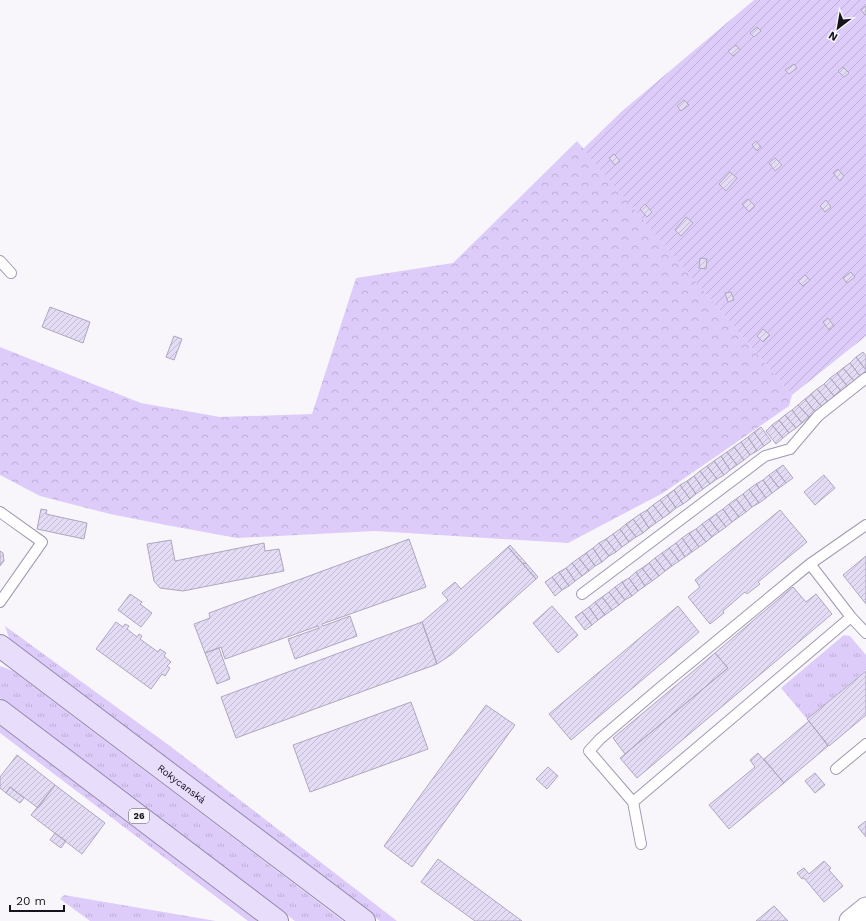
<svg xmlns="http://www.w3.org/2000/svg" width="866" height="921" font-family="'Work Sans',sans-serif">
<defs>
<pattern id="grass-tufts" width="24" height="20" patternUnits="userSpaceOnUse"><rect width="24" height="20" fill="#ddccfa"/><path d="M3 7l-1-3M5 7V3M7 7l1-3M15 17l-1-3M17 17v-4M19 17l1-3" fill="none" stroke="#bdaed6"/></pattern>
<pattern id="forest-crowns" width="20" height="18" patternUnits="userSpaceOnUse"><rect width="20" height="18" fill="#ddccfa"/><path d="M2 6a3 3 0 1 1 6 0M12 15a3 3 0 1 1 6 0" fill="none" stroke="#bdaed6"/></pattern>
<pattern id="garden-furrows" width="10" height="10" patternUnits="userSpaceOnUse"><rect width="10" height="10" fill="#ddccfa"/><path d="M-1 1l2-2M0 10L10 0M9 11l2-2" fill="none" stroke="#bdaed6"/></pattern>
<pattern id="building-hatch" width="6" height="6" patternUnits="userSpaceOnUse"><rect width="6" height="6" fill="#e4dbf5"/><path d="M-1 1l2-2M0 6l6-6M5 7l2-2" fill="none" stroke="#c3bbd1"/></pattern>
</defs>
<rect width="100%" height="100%" fill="#f8f6fb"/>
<path fill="url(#grass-tufts)" d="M5,626L170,746L397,921H380L244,817L16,645L9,638Z
M844,635L850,636L866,655V670L807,719L781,688Z
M0,666L13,671L343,921H295L0,698Z
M0,726L257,921H248L0,733Z
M64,895L216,921H90L60,899Z"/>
<path fill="url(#forest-crowns)" d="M577,141L792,395L789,406L663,493L568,543L375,531L237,538L171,526L110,514L40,496L0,475V347L141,403L220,417L312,414L356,278L453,263Z"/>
<path fill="url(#garden-furrows)" d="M754,0H866V336L792,395L583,149L621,112Z"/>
<path fill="url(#building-hatch)" stroke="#afa6bf" d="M866,6V14L865,15L861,10Z
M757,27L761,31L754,37L750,33Z
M736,45L740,50L733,56L728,51Z
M794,64L797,68L789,74L785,70Z
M843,67L849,73L844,77L838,71Z
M684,100L689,105L681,111L677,106Z
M756,141L761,147L757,151L752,145Z
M614,154L620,161L615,165L609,158Z
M775,158L782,165L775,171L769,163Z
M838,169L844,176L840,181L833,173Z
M730,172L737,178L726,191L719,184Z
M748,199L755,206L749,212L742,204Z
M826,200L831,207L825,212L820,206Z
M645,204L652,212L647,217L640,209Z
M686,217L693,223L681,236L675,230Z
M700,258L707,259L706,269L699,268Z
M851,272L855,277L847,283L843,278Z
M805,275L810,280L803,286L798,281Z
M731,292L734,300L728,302L725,293Z
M50,307L90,322L83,343L42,327Z
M828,318L834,326L829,330L823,322Z
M763,329L770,335L763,342L757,336Z
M174,336L182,339L174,360L166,357Z
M863,352L866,356V370L856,357Z
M856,357L866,370V371L860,376L850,363Z
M850,363L860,376L854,381L843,368Z
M843,368L854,381L847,386L837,373Z
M837,373L847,386L841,391L830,378Z
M830,378L841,391L834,396L824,384Z
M824,384L834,396L828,402L817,389Z
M817,389L828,402L822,407L811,394Z
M811,394L822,407L815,412L805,399Z
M805,399L815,412L809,417L798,405Z
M798,405L809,417L802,423L792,410Z
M792,410L802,423L796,428L785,415Z
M785,415L796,428L789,433L779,420Z
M779,420L789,433L783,438L772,425Z
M772,425L783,438L776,444L766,431Z
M761,427L771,441L764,446L754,432Z
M754,432L764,446L757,451L748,437Z
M748,437L757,451L750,455L741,442Z
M741,442L750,455L744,460L734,447Z
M734,447L744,460L737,465L727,452Z
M727,452L737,465L730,470L721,456Z
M721,456L730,470L724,475L714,461Z
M714,461L724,475L717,479L707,466Z
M783,465L793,478L786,483L776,470Z
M707,466L717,479L710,484L700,471Z
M776,470L786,483L779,488L769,475Z
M700,471L710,484L703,489L694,476Z
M769,475L779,488L772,493L763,480Z
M824,475L835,488L815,505L804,492Z
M694,476L703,489L696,494L687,481Z
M763,480L772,493L766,498L756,484Z
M687,481L696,494L690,499L680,485Z
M756,484L766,498L759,503L749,489Z
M680,485L690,499L683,504L674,490Z
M749,489L759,503L752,507L743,494Z
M674,490L683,504L676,508L667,495Z
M743,494L752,507L746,512L736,499Z
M667,495L676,508L670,513L660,500Z
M736,499L746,512L739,517L729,504Z
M660,500L670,513L663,518L653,505Z
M729,504L739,517L732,522L723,509Z
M653,505L663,518L656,523L647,510Z
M41,509L47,510L46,514L87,523L84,539L37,529Z
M723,509L732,522L726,527L716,514Z
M647,510L656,523L649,528L640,514Z
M780,510L807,542L758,582L760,584L747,594L745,592L723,611L724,613L710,624L688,597L700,587L695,580Z
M640,514L649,528L643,533L633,519Z
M716,514L726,527L719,532L709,519Z
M633,519L643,533L636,537L626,524Z
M709,519L719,532L712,537L702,524Z
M626,524L636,537L629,542L620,529Z
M702,524L712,537L706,542L696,529Z
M620,529L629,542L622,547L613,534Z
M696,529L706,542L699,547L689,533Z
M689,533L699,547L692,552L682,538Z
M613,534L622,547L616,552L606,539Z
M682,538L692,552L685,557L676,543Z
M409,539L426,587L322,624L323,626L350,616L357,636L295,659L288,639L319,628L318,626L225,659L221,647L205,653L194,624L210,618L209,613Z
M606,539L616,552L609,556L599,543Z
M171,540L175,561L264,543L265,551L279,549L284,571L183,591L160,588L154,581L147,544Z
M599,543L609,556L602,562L593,548Z
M676,543L685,557L679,561L669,548Z
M510,545L526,563L523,564L508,547Z
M508,547L536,579L452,654L437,664L422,622L448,600L442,593L455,582L461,589Z
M593,548L602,562L595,566L586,553Z
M669,548L679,561L672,566L662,553Z
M0,551L3,553L4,561L0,566Z
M586,553L595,566L589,571L579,558Z
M662,553L672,566L665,571L655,558Z
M866,556V604L843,575Z
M579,558L589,571L582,576L572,563Z
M655,558L665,571L659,576L649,563Z
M526,563L538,577L536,579L523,564Z
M572,563L582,576L575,581L566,568Z
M649,563L659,576L652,581L642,568Z
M566,568L575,581L569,586L559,572Z
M642,568L652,581L645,586L636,572Z
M559,572L569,586L562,590L552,577Z
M636,572L645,586L638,591L629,578Z
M552,577L562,590L555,596L545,582Z
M629,578L638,591L632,596L622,582Z
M622,582L632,596L625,600L615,587Z
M615,587L625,600L619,605L609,592Z
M793,587L806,602L816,594L832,614L637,778L620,758L728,668L715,653Z
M609,592L619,605L612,610L602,597Z
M130,594L142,602L140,604L152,613L141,627L118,610Z
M602,597L612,610L605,615L595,602Z
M595,602L605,615L598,620L589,607Z
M552,606L578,635L558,653L533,623Z
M678,606L699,632L571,740L549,714Z
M589,607L598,620L592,625L582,612Z
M582,612L592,625L585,630L575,617Z
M116,622L123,627L125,624L129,626L127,629L137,637L139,634L142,636L140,639L158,652L160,649L166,653L164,656L171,662L167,666L170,668L165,676L162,674L151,689L96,649Z
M422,622L437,664L236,738L221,697Z
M219,648L230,679L217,684L205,653Z
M715,653L728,668L625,754L613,738Z
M866,671V715L829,746L807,719Z
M411,702L428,749L310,792L293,745Z
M486,705L515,725L412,867L384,846Z
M809,721L828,746L784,783L764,759Z
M758,753L784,783L729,829L709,805L755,767L750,760Z
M17,755L55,785L38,808L10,787L6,793L0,788V777Z
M548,767L558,776L547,789L536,779Z
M815,773L825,785L815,793L805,781Z
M55,785L105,823L82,854L31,815Z
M10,787L24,798L20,803L6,793Z
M866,821V837L858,827Z
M55,833L66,841L61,848L50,840Z
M438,859L522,921H475L421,882Z
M824,861L831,868L829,870L843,886L824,902L804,878L802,879L797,873L804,868L809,874Z
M774,906L788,921H756Z"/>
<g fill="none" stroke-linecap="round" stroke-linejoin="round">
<g stroke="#a198b1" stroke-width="12">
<path id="service" d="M0,261L11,273
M0,512L42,542L0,602
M810,564L851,617L866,633
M582,594L765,456L790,449L818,416L866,378
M851,617L633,802L589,751L600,739L662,686L810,564L866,525
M836,769L866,744
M633,802L641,844"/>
</g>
<g stroke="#a198b1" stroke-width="23">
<path id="minor" d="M850,921L866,908"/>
</g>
<g stroke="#9487ac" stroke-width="24">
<g id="primary">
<path id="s1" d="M0,646L364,921"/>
<path d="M0,711L277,921"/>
</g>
</g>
<use href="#service" stroke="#fff" stroke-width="10"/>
<use href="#minor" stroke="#fff" stroke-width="21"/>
<use href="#primary" stroke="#e8ddfb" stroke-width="22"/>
</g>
<g text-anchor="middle" stroke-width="4" stroke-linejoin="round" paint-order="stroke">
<rect fill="#f8f6fb" stroke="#5a575f" stroke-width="1" x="129" y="809" width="20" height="14" rx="3"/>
<g font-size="9" font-weight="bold" fill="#16131c">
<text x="139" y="819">26</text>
</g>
<g font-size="10" fill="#16131c" stroke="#f8f6fb">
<text dy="4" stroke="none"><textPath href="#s1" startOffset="228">Rokycanská</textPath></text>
</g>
</g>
<g transform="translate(838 28) rotate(211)" stroke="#f8f6fb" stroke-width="3" paint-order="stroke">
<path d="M0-3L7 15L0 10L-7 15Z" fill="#16131c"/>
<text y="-6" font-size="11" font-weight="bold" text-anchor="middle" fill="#16131c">N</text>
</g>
<path d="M10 905v6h54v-6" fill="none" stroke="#16131c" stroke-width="2"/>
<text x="16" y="905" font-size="12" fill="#16131c" stroke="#f8f6fb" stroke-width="3" paint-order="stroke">20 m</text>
</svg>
